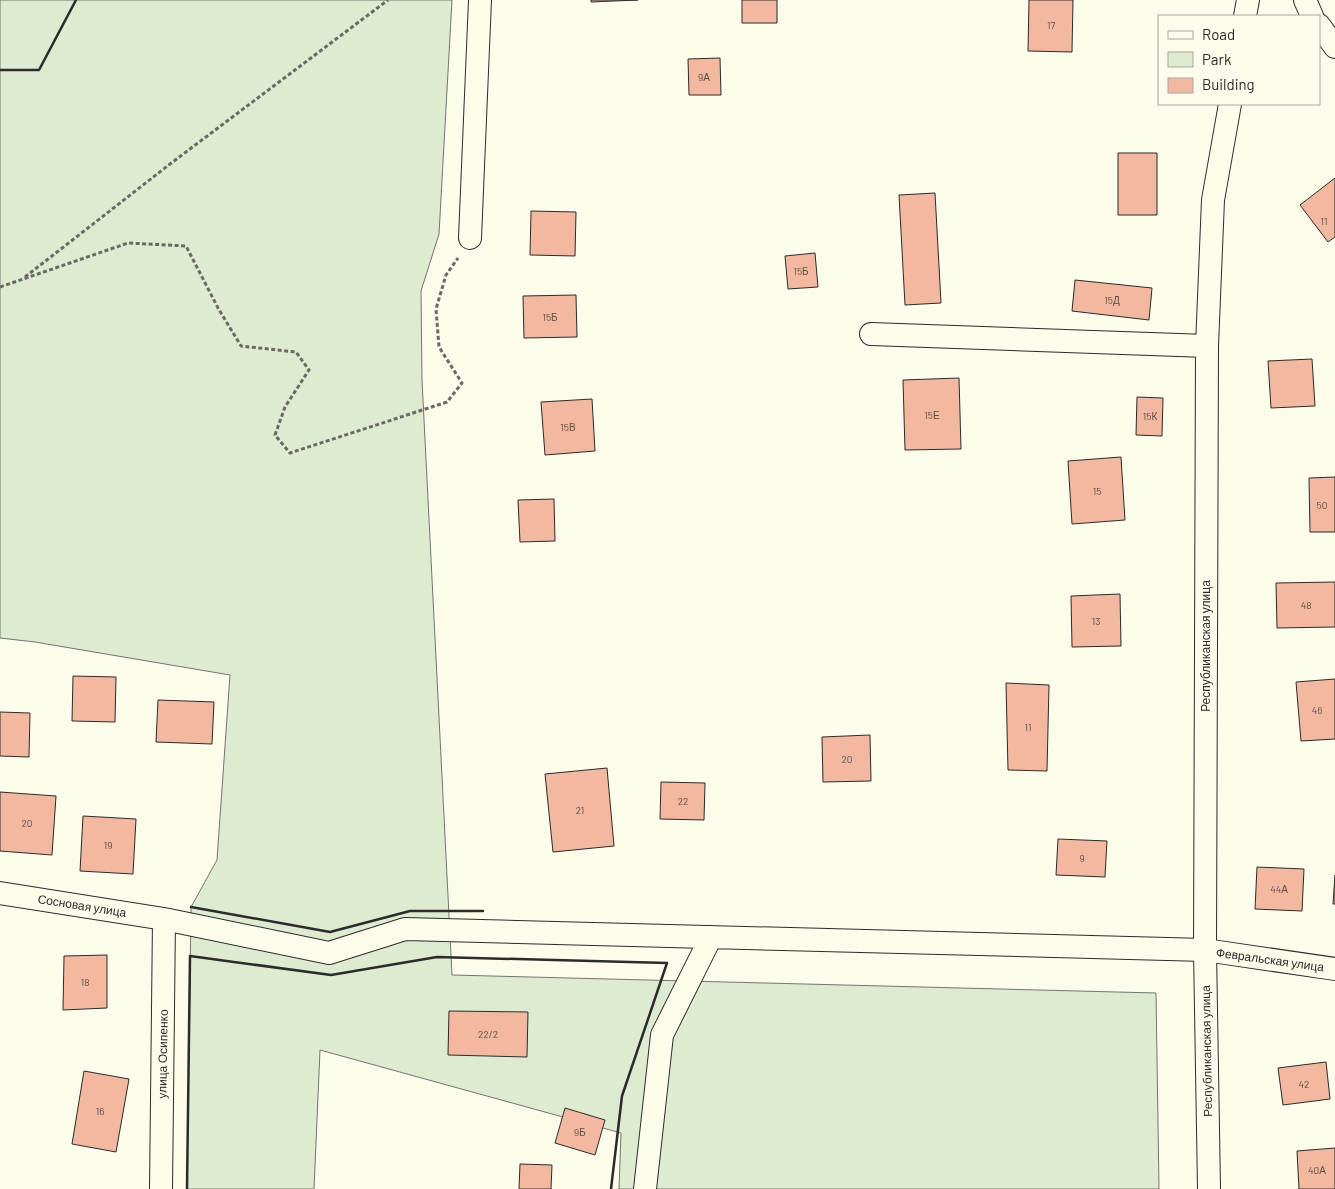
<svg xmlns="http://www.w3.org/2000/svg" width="1335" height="1189" font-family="Barlow,sans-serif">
<rect width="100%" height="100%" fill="#fdfbea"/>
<path fill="#deebd1" stroke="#74746e" d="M0,0H452L439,234L421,291L422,380L452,975L1156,993L1159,1189H619L621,1133L320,1050L314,1189H187L191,907L217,860L230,675L35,642L0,638Z"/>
<path fill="#f2b8a0" stroke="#2b2b2b" d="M591,0H638L591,2Z
M742,0H777V23H742Z
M1029,0H1073L1072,52L1028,51Z
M720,58L721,95H689L688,59Z
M1118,153H1157V215H1118Z
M1335,178V237L1328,242L1300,205Z
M935,193L941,303L905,305L899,195Z
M531,211L576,212L575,256L530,255Z
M815,253L818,287L788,289L785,256Z
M1075,280L1152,288L1149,320L1072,311Z
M576,295L577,337L524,338L523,296Z
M1312,359L1315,406L1271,408L1268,361Z
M959,378L961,449L905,450L903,380Z
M1137,397L1163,398L1162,436L1136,435Z
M592,399L595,451L545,455L541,402Z
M1121,457L1125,520L1072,524L1068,461Z
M1335,477V532H1310L1309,478Z
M554,499L555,541L520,542L518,500Z
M1335,582V627L1277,628L1276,583Z
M1120,594L1121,646L1072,647L1071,596Z
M73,676L116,677L115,722L72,721Z
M1335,679V739L1301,741L1296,682Z
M1006,683L1049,685L1047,771L1008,770Z
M158,700L214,702L212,744L156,742Z
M0,712L30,713L29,757L0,756Z
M870,735L871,781L823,782L822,737Z
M607,768L614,846L553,852L545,774Z
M661,782L705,783L704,820L660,819Z
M0,792L56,796L52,855L0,851Z
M83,816L136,819L133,874L80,871Z
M1058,839L1107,841L1105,877L1056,875Z
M1257,867L1304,869L1302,911L1255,909Z
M1335,875V904H1333Z
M107,955V1008L63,1010L64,956Z
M449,1011L528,1012L527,1057L448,1055Z
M1326,1062L1330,1099L1283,1105L1278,1068Z
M84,1071L129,1079L116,1152L72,1144Z
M565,1108L605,1120L595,1155L555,1143Z
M1335,1148V1189H1299L1297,1151Z
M520,1164L552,1165L551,1189H519Z"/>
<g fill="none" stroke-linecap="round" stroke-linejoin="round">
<g stroke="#2b2b2b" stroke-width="24">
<path id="minor" d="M1305,0L1312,16
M1245,16L1248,0
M1319,25L1335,47
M470,238L480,0
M871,334L1207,346
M0,893L164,919L329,953L405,929L1205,950L1335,969
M161,1189L164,919
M645,1189L662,1035L711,937
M1209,1189L1205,950L1207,346L1213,200L1230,104"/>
</g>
<path stroke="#6a6964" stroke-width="3" stroke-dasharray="4 2.5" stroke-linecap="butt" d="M25,277L170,164L388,0
M0,287L128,243L186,246L218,308L241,346L296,352L309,370L285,407L275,435L290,453L447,402L462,383L439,347L436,309L446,275L458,258"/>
<use href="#minor" stroke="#fdfbea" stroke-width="22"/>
<path stroke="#2b2b2b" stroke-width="2.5" d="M0,70H39L76,0
M191,907L330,932L410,911H483
M187,1189L190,956L331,975L437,957L667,963L622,1096L611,1189"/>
</g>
<g text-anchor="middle" stroke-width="4" stroke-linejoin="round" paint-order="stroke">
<g font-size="10" fill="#5d4e48">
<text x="1051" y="29">17</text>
<text x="704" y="81">9А</text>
<text x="1324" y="225">11</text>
<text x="801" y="275">15Б</text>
<text x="1112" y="304">15Д</text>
<text x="550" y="321">15Б</text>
<text x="932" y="419">15Е</text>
<text x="1150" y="420">15К</text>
<text x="568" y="431">15В</text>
<text x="1097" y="495">15</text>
<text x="1322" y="509">50</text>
<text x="1306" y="609">48</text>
<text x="1096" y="625">13</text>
<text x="1317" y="714">46</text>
<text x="1028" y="731">11</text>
<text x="847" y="763">20</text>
<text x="683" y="805">22</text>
<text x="580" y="814">21</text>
<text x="27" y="827">20</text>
<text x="108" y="849">19</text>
<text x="1082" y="862">9</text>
<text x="1279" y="893">44А</text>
<text x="85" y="986">18</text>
<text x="488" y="1038">22/2</text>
<text x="1304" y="1088">42</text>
<text x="100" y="1115">16</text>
<text x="580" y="1136">9Б</text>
<text x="1317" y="1174">40А</text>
</g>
<g font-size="12" fill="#2b2b2b" stroke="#fdfbea">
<text transform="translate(1206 646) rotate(-90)" y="4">Республиканская улица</text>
<text transform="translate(82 906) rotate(9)" y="4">Сосновая улица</text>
<text transform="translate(1270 960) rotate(8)" y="4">Февральская улица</text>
<text transform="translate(1207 1051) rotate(-91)" y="4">Республиканская улица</text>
<text transform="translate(163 1054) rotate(-89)" y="4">улица Осипенко</text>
</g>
</g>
<rect x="1158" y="15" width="162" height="90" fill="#fdfbea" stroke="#a9a89e"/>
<rect x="1168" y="31" width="25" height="8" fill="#fdfbea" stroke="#a9a89e"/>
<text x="1202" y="40" font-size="15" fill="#2b2b2b">Road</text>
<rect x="1168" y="52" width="25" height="15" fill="#deebd1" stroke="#a9a89e"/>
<text x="1202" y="65" font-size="15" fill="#2b2b2b">Park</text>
<rect x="1168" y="78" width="25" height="15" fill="#f2b8a0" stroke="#a9a89e"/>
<text x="1202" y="90" font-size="15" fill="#2b2b2b">Building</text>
</svg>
